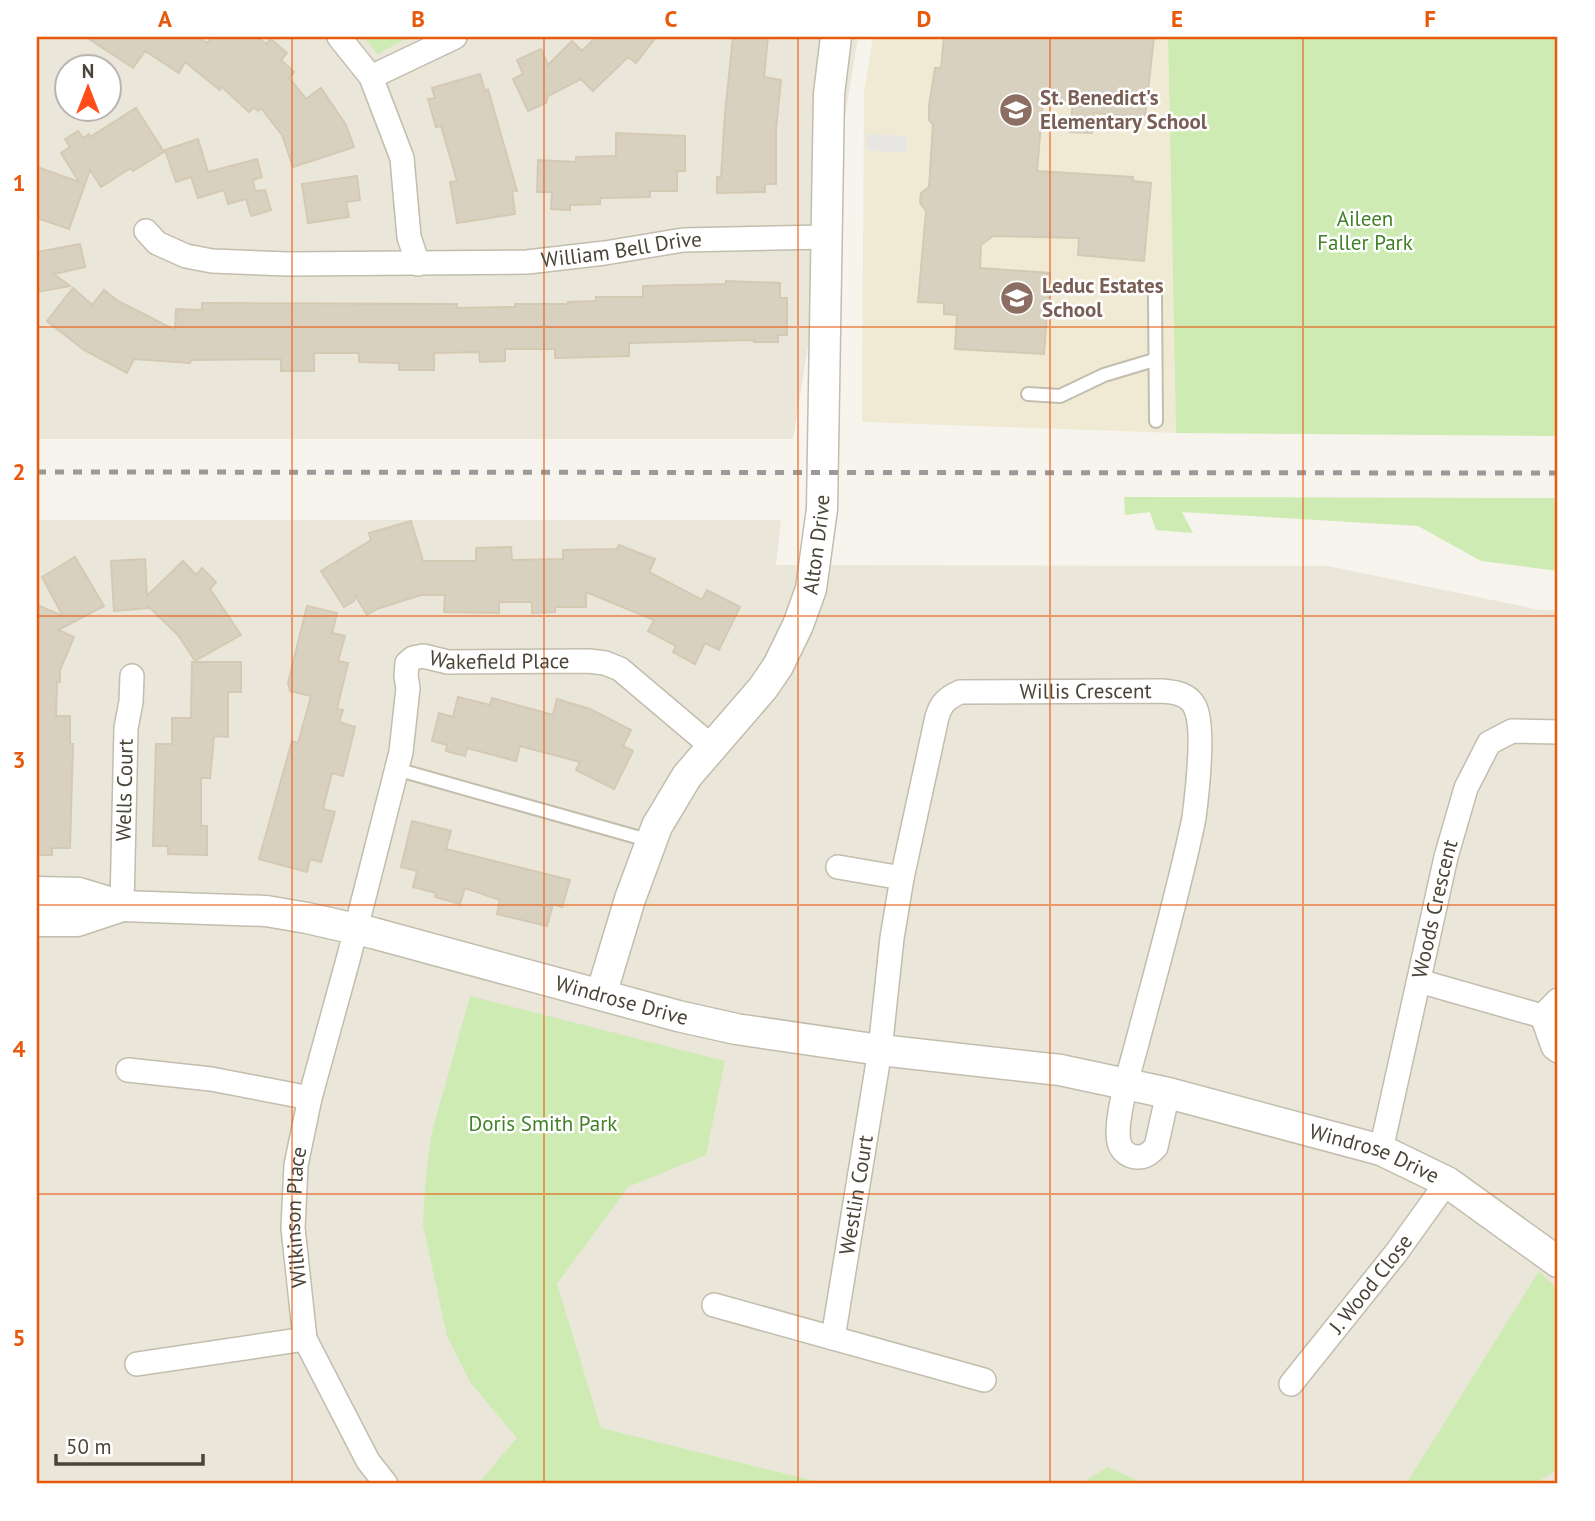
<svg xmlns="http://www.w3.org/2000/svg" width="1595" height="1521" font-family="'PT Sans',sans-serif">
<rect width="100%" height="100%" fill="#f6f4ec"/>
<path fill="#eae6d9" fill-rule="evenodd" d="M37,37H858L793,439H37ZM66,66H108V108H66Z
M37,520H781L776,565L1328,566L1540,610H1558V1484H37Z"/>
<path fill="#f0ead5" d="M873,37H1168L1176,433L862,422L864,91Z"/>
<path fill="#ceebb3" d="M363,37H409L378,54Z
M1168,37H1558V436L1176,433Z
M1124,497L1558,498V571L1481,561L1418,526L1182,512L1193,533L1156,530L1150,512L1125,515Z
M470,996L725,1061L706,1155L628,1187L557,1284L601,1428L827,1484H570L562,1481L560,1484H478L517,1438L470,1382L447,1336L423,1225L425,1187L431,1136Z
M1539,1271L1558,1290V1469L1534,1484H1406Z
M1108,1467L1145,1484H1080Z"/>
<path fill="#e8e6e3" d="M867,134L907,136L906,153L866,150Z"/>
<path fill="#d9d1c0" stroke="#d4c9b3" stroke-width="2" d="M86,37H197L207,43L212,37H257L266,44L271,39L287,53L281,60L294,72L289,78L306,99L321,88L346,125L354,147L293,167L282,135L261,108L258,111L254,107L249,112L222,87L220,90L185,62L179,73L145,51L133,68Z
M596,37H656L636,63L628,57L593,91L581,79L548,96L546,103L528,111L513,79L523,74L517,60L541,49L548,65L572,41L582,51Z
M733,37H768L764,77L781,80L776,129V184H765V192L717,193V177H721L725,113Z
M944,37H1154L1145,117L1094,113L1092,133L1070,132L1073,101L1043,100L1037,171L1133,177V181L1151,183L1144,261L1078,255L1079,238L993,236L981,245L980,268L1050,273L1044,354L955,349L957,315L944,314V303L918,302L926,211L920,203L921,193L929,187L933,125L929,120V106L935,68H941Z
M480,74L485,91L488,89L517,191L512,190L515,214L457,223L450,182L457,181L441,126L436,127L428,99L435,98L432,88Z
M136,108L164,152L133,171L131,168L101,187L90,170L69,229L37,218V167L79,182L61,153L70,147L65,139L78,131L83,138L89,134L90,137Z
M616,133L685,136V171H677V191H650V197L600,198V204L570,205V210L551,209L552,192H537L538,160L576,162V157L616,156Z
M198,139L208,172L257,159L262,177L253,180L255,191L265,190L271,210L251,216L246,199L228,204L224,190L198,198L191,177L176,182L165,150Z
M357,176L360,200L346,202L349,217L308,223L302,184Z
M80,244L85,267L54,274L70,286L37,292V252Z
M726,281L780,283V298H787V335H778V342H754V340L629,343V356L555,358V349H505V361L480,362L479,352L434,353V370H399V363L359,362V353H314V371H281V359L191,360L190,363L134,359L127,373L84,350L47,321L73,288L92,305L104,290L118,301L175,330L176,309L202,310V303L457,304V308L515,307V304H568V302L596,301V297H643V286L726,284Z
M411,521L423,561H476V548L511,547L512,560L563,559V550L617,549L619,545L655,559L649,572L702,600L707,590L740,607L719,650L705,643L695,664L673,652L676,646L648,631L654,620L586,592V607H555V612L532,613V602H499V613L444,612L445,595H421L377,609L367,615L355,595L354,601L344,607L321,571L371,540L369,533Z
M75,557L104,606L58,630L74,637L60,670V682H57L56,716H70V744H73L70,848H52V855H37V605L63,616L42,577Z
M145,559L147,596L183,561L196,575L202,568L216,582L210,589L241,635L195,661L178,635L148,606V608L114,611L111,561Z
M307,606L337,613L332,633L345,636L338,661L348,663L337,709L343,710L339,722L355,727L343,776L332,773L323,809L335,812L321,862L310,859L307,872L259,859L292,741L298,743L311,696L290,691L288,683Z
M192,662H241V692H228V737L214,736L210,778H201V826H207V855L168,854V846H153L156,744H172V718H191Z
M458,697L490,705L492,698L553,715L557,699L590,709L631,730L623,746L633,751L614,789L576,770L580,762L520,746L516,761L467,748L465,756L446,751L447,745L432,741L439,713L453,717Z
M412,821L451,831L446,849L570,880L562,907L553,904L547,926L497,914L500,900L465,888L460,904L435,897L436,893L413,887L417,871L401,867Z"/>
<g fill="none" stroke-linecap="round" stroke-linejoin="round">
<g stroke="#c2bdad" stroke-width="16">
<path id="service" d="M1155,297L1156,421
M1028,394L1060,396L1104,375L1154,360
M396,769L651,841"/>
</g>
<g stroke="#c2bdad" stroke-width="26">
<g id="minor">
<path d="M339,37L371,77L402,158L409,237L418,264"/>
<path d="M371,77L455,37"/>
<path id="s1" d="M146,231L157,243L186,256L212,261L288,264L527,262L605,253L683,240L826,237"/>
<path d="M838,867L902,878"/>
<path id="s2" d="M122,906L126,728L131,702L132,676"/>
<path d="M1419,981L1542,1016"/>
<path d="M1542,1016L1553,1047L1558,1051"/>
<path d="M1542,1016L1558,1000"/>
<path d="M128,1070L211,1079L310,1098"/>
<path id="s3" d="M1381,1150L1446,857L1466,788L1489,743L1512,731L1558,732"/>
<path d="M714,1305L984,1380"/>
<path id="s4" d="M833,1338L880,1050L892,938L902,878L937,717C941,703 947,698 960,692L1162,691C1175,692 1189,694 1195,707C1205,727 1197,794 1194,818C1178,895 1156,971 1136,1047C1130,1069 1114,1121 1119,1142C1121,1151 1129,1157 1138,1157C1146,1157 1150,1153 1156,1147L1168,1093"/>
<path d="M137,1364L305,1339"/>
<path id="s5" d="M1291,1384L1396,1253L1447,1182"/>
<path id="s6" d="M386,1484L368,1461L305,1339L293,1228L296,1165L310,1098L349,956L401,752L408,688L406,676L407,663L413,658L423,656L448,662L589,661L605,663L620,669L711,746"/>
</g>
</g>
<g stroke="#c2bdad" stroke-width="33">
<g id="tertiary">
<path id="s7" d="M37,892L79,893L122,906L266,911L307,918L373,933L678,1016L736,1029L880,1050L1060,1070L1168,1093L1381,1150L1447,1182L1558,1262"/>
<path d="M37,921H77L122,906"/>
<path id="s8" d="M601,995L630,899L657,826L687,776L763,688L778,666L798,625L811,589L822,509L829,94L836,37"/>
</g>
</g>
<use href="#service" stroke="#fff" stroke-width="12"/>
<use href="#minor" stroke="#fff" stroke-width="23"/>
<use href="#tertiary" stroke="#fff" stroke-width="30"/>
<path stroke="#9a9a9a" stroke-width="5" stroke-dasharray="9 9" stroke-linecap="butt" d="M37,472L1558,473"/>
</g>
<path fill="none" stroke="#e8590c" stroke-width="2" stroke-opacity="0.55" d="M292,37V1484M544,37V1484M798,37V1484M1050,37V1484M1303,37V1484M37,327H1558M37,616H1558M37,905H1558M37,1194H1558"/>
<defs>
<g id="school-disc" transform="scale(1.75)"><circle r="9.5" fill="#8d6e63" stroke="#fff"/><path d="M0-5L7-2L0 1L-7-2ZM-4 1L0 2.5L4 1V4Q0 6-4 4Z" fill="#fff"/></g>
</defs>
<g fill-rule="evenodd">
<use href="#school-disc" x="1016" y="110"/>
<use href="#school-disc" x="1017" y="298"/>
</g>
<g text-anchor="middle" stroke-width="5" stroke-linejoin="round" paint-order="stroke">
<g font-size="21" font-weight="bold" fill="#785e54" stroke="#fff" text-anchor="start">
<text x="1040" y="105">St. Benedict's<tspan x="1040" dy="24">Elementary School</tspan></text>
<text x="1042" y="293">Leduc Estates<tspan x="1042" dy="24">School</tspan></text>
</g>
<g font-size="21" fill="#438128" stroke="#fff">
<text x="1365" y="226">Aileen<tspan x="1365" dy="24">Faller Park</tspan></text>
<text x="543" y="1131">Doris Smith Park</text>
</g>
<g font-size="21" fill="#4b4538" stroke="#fff">
<text dy="7" stroke="none"><textPath href="#s1" startOffset="485">William Bell Drive</textPath></text>
<text dy="7" stroke="none"><textPath href="#s8" startOffset="508">Alton Drive</textPath></text>
<text dy="7" stroke="none"><textPath href="#s6" startOffset="952">Wakefield Place</textPath></text>
<text dy="7" stroke="none"><textPath href="#s4" startOffset="791">Willis Crescent</textPath></text>
<text dy="7" stroke="none"><textPath href="#s2" startOffset="116">Wells Court</textPath></text>
<text dy="7" stroke="none"><textPath href="#s3" startOffset="247">Woods Crescent</textPath></text>
<text dy="7" stroke="none"><textPath href="#s7" startOffset="598">Windrose Drive</textPath></text>
<text dy="7" stroke="none"><textPath href="#s7" startOffset="1368">Windrose Drive</textPath></text>
<text dy="7" stroke="none"><textPath href="#s4" startOffset="145">Westlin Court</textPath></text>
<text dy="7" stroke="none"><textPath href="#s6" startOffset="289">Wilkinson Place</textPath></text>
<text dy="7" stroke="none"><textPath href="#s5" startOffset="128">J. Wood Close</textPath></text>
</g>
</g>
<rect width="1595" height="1521" fill="none" stroke="#ffffff" stroke-width="77"/>
<g transform="translate(88 88)"><circle r="33" fill="#ffffff" stroke="#b7b5af" stroke-width="2"/>
<path d="M0-5L12 26L0 18L-12 26Z" fill="#ff4d1a"/>
<text y="-10" font-size="19" font-weight="bold" text-anchor="middle" fill="#4b4538">N</text>
</g>
<path d="M56 1454v10h147v-10" fill="none" stroke="#4b4538" stroke-width="3.5"/>
<text x="66" y="1454" font-size="21" fill="#4b4538" stroke="#ffffff" stroke-width="5" paint-order="stroke">50 m</text>
<rect x="38" y="38" width="1518" height="1444" fill="none" stroke="#e8590c" stroke-width="2.5"/>
<g font-size="23" text-anchor="middle" font-weight="bold" fill="#e8590c">
<text x="165" y="27">A</text>
<text x="418" y="27">B</text>
<text x="671" y="27">C</text>
<text x="924" y="27">D</text>
<text x="1177" y="27">E</text>
<text x="1430" y="27">F</text>
<text x="19" y="191">1</text>
<text x="19" y="480">2</text>
<text x="19" y="768">3</text>
<text x="19" y="1057">4</text>
<text x="19" y="1346">5</text>
</g>
</svg>
